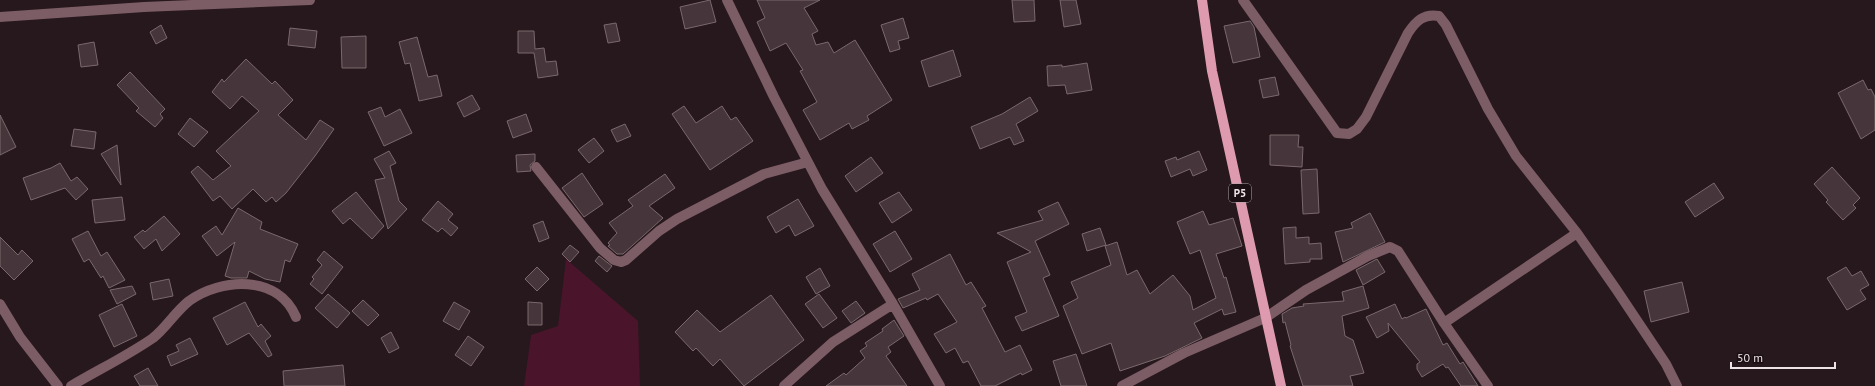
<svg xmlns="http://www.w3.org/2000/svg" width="1875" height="386" font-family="'PT Sans',sans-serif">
<rect width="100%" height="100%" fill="#26181c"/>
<path fill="#4a142a" d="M566,259L638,321L640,386H524L531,335L558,326Z"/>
<path fill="#46363b" stroke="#7a686d" d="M710,0L716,22L685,29L680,7Z
M757,0H820L804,8L818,31L812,34L816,45L828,42L834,53L855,40L892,100L867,116L869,120L852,129L849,123L820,140L803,110L817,102L800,71L803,70L786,43L770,51L757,22L765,18Z
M1012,0H1034L1035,21L1014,22Z
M1060,0H1076L1081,24L1064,27Z
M903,18L909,38L898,41L900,49L890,52L881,25Z
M1250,21L1254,27L1260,57L1233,63L1224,26Z
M616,23L620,41L608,43L604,25Z
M161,25L167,38L156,44L150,32Z
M290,28L317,31L315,48L288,45Z
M518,31H534L535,49L544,48L546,62L556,61L558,75L538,78L534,53H518Z
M366,36V68H342L341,37Z
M417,37L428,77L437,75L442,96L419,101L410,63L405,64L399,42Z
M94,42L98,65L81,67L78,45Z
M953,50L961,76L929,87L921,61Z
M246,59L272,84L275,81L293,100L278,115L306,140L320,120L334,129L315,156L286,193L276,202L272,197L266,202L253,189L232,209L220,196L213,201L191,172L198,166L213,180L231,166L216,151L259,111L242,96L230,109L212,92L222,79L224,82Z
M1087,63L1092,90L1067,94L1065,85L1048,86L1047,66L1062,65V67Z
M130,72L165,109L160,114L163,118L155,127L136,111L139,108L117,85Z
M1275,77L1279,95L1263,98L1259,80Z
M1863,80L1868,90L1871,89L1875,97V130L1861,139L1838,93Z
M472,95L480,109L464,117L457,103Z
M1030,97L1038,111L1016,124L1024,141L1014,145L1010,137L980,149L971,127L1002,114Z
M684,106L696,123L722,106L731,120L736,117L753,141L710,170L672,114Z
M381,107L385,117L400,109L412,133L384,146L368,112Z
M526,114L532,131L513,138L507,121Z
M0,115L16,147L0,155Z
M190,118L208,132L194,147L178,134Z
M625,124L631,136L617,142L611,130Z
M74,129L96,132L94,149L71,146Z
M1270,135H1299L1298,147H1303L1302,167L1270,165Z
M594,138L604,151L589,163L578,150Z
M117,145L121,185L101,154Z
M389,151L396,163L390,166L399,201L407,209L388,229L375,180L385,178L374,159Z
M1199,151L1207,170L1193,176L1190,169L1171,177L1165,161L1176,157L1177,160Z
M535,154V161L530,165L531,171L517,172L516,155Z
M871,157L883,173L856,192L845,176Z
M60,163L71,181L77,177L88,189L76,200L65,188L31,200L23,178L51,168Z
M1832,167L1860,198L1853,205L1856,208L1843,220L1826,202L1828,200L1814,184Z
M1317,169L1319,213L1303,214L1301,170Z
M582,173L603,204L584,217L562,188Z
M665,174L675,188L649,206L663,218L623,254H617L608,246L610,245L608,243L617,233L609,223L633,206L628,200Z
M1714,183L1724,198L1695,217L1685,202Z
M356,192L384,226L372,239L350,218L343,224L332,211Z
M899,192L912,210L892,223L879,203Z
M122,197L125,220L95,223L92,200Z
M798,199L814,226L795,236L789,225L776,233L767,217Z
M438,201L453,214L448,220L458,228L451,236L442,228L438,232L422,220Z
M1058,202L1069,224L1035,241L1050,275L1043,278L1059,316L1022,331L1015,317L1027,312L1007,262L1031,252L997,233L1043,220L1038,211Z
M238,208L262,222L260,229L298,244L290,262L285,260L280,282L265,279L249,271L247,278H231L225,276L235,242L217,256L202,236L216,226L222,235Z
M1203,211L1209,225L1233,218L1242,246L1216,254L1224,278L1226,277L1236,312L1224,315L1222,309L1194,323L1202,338L1165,356L1120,371L1111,343L1082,354L1063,306L1078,298L1071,282L1111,265L1105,246L1117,242L1127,275L1137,270L1150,294L1173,275L1190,296L1193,310L1216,298L1200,250L1190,254L1177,222Z
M1370,213L1385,242L1343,262L1335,232L1353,228L1351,223Z
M164,216L180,234L162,251L156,239L144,249L134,237L143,230L145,232Z
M543,221L549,238L539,242L533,225Z
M1296,227V238L1309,237V244L1321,243L1322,259H1310V262L1285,264L1283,228Z
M1100,228L1106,245L1087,251L1082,234Z
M88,231L101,256L107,252L125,280L109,288L103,276L101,278L89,259L84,262L72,239Z
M895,231L912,259L890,272L873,244Z
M0,237L18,255L22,250L33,261L14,280L0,266Z
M570,245L579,252L570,262L562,254Z
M324,251L343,267L322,294L310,284L314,279L312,277L322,265L317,260Z
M950,254L966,285L971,282L986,306L982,308L1005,352L1020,345L1032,370L1022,375L1021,373L995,386H981L968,361L963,363L955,348L946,353L934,334L957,322L938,294L927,300L926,298L903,308L898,299L920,290L912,274Z
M599,256L612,266L607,272L595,261Z
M1377,259L1385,272L1363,285L1356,270Z
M537,267L549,279L537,291L525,279Z
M1846,267L1852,276L1861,271L1869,285L1860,290L1866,299L1847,310L1827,278Z
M820,268L830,286L816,294L806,277Z
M169,279L173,296L153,300L150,283Z
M1682,282L1689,312L1651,322L1644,291Z
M132,286L136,294L117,304L110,290Z
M1363,286L1369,308L1342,316L1345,336L1353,340L1364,373L1350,376L1353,386H1303L1290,346L1291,345L1285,322L1283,323L1282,314L1292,308L1304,306L1303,304L1344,301L1342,292Z
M328,294L350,313L337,328L315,308Z
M819,294L837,318L823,328L805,304Z
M771,295L804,340L744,386L720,359L713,366L696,348L693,351L675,332L697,310L720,332Z
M363,300L379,315L368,326L352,311Z
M856,301L865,313L851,323L842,311Z
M245,302L258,327L261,324L271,336L265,341L272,355L268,357L249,333L227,345L213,318Z
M454,302L470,311L459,330L443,321Z
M528,302L542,303V325H528Z
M122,304L137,336L114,347L99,315Z
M1395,304L1402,319L1405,317L1406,318L1426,309L1443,345L1447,343L1460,364L1463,362L1478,386H1461L1448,367L1446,368L1443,364L1422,377L1417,369V364L1420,362L1388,323L1389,331L1377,338L1366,317Z
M894,320L904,336L888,347L891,352L886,356L907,386H826L844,373L846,375L865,358L860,351L867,346L865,343L883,331L882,329Z
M391,332L399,348L389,353L381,338Z
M468,336L484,347L471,366L455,355Z
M190,338L198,354L171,366L167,356L179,351L176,345Z
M1076,354L1087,386H1061L1053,361Z
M343,365L345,386H284L283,371Z
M148,368L158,386H140L134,376Z"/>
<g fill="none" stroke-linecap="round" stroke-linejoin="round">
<path stroke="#7c5c65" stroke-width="10" d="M727,0L774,97L822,189L893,304L940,386
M1243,0L1337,133L1349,134L1357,129L1366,117L1408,33C1416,21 1424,13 1439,16L1446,25L1488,109L1516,156L1577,233L1616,289L1666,364L1677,386
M0,17L144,7L310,0
M536,167L600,248L614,260L621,262L626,260L659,231L677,219L764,174L808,162
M0,304L20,337L58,386
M1444,323L1577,233
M71,386C98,370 127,356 153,338C166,328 175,312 189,301C221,278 278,274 296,317
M784,386L833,342L893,304
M1122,386L1184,353L1265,318L1306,290L1368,256L1390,247L1398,251L1444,323L1488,386"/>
<path stroke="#de9aaf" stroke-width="10" d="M1202,0L1212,71L1281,386"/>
</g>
<g text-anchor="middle" stroke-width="4" stroke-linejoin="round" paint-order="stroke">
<rect fill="#1c0f13" stroke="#aea3a7" stroke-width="1" x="1229" y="184" width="22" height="18" rx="3"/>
<g font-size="11" font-weight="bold" fill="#ede3e6">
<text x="1240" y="197">P5</text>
</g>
</g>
<path d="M1731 362v6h104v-6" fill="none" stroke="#ede3e6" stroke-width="2"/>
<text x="1737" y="362" font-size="12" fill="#ede3e6" stroke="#1c0f13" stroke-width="3" paint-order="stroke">50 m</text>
</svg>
